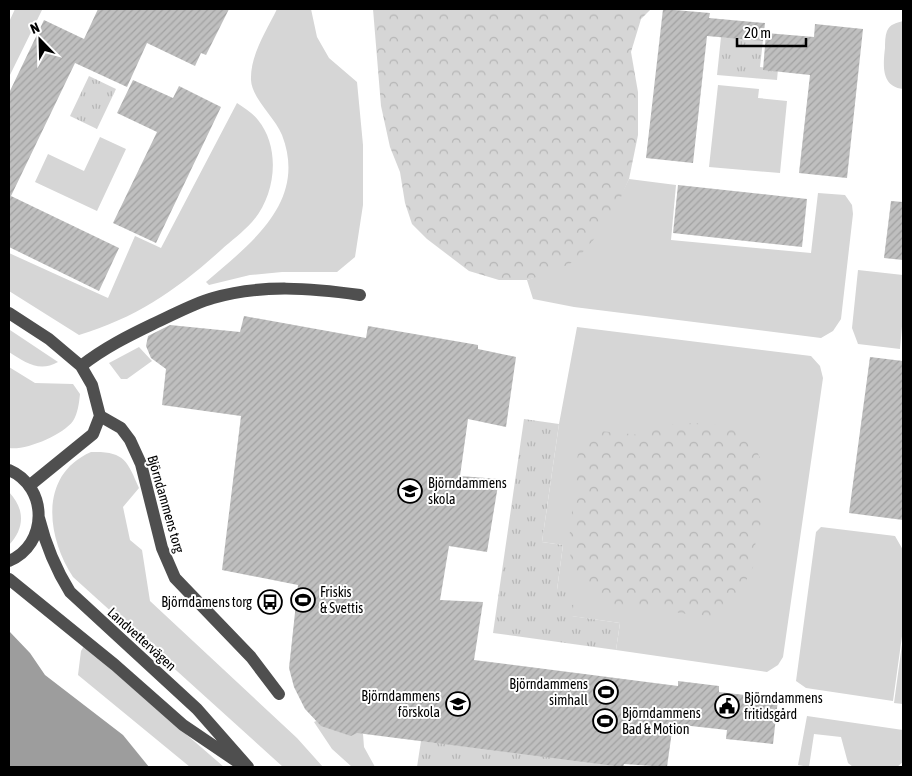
<svg xmlns="http://www.w3.org/2000/svg" width="912" height="776" font-family="'Asap Condensed',sans-serif">
<defs>
<pattern id="forest-crowns" width="20" height="18" patternUnits="userSpaceOnUse" patternTransform="scale(1.25)"><rect width="20" height="18" fill="#d6d6d6"/><path d="M2 6a3 3 0 1 1 6 0M12 15a3 3 0 1 1 6 0" fill="none" stroke="#b6b6b6"/></pattern>
<pattern id="park-tufts" width="24" height="20" patternUnits="userSpaceOnUse" patternTransform="scale(1.25)"><rect width="24" height="20" fill="#d6d6d6"/><path d="M3 7l-1-3M5 7V3M7 7l1-3M15 17l-1-3M17 17v-4M19 17l1-3" fill="none" stroke="#b6b6b6"/></pattern>
<pattern id="building-hatch" width="6" height="6" patternUnits="userSpaceOnUse" patternTransform="scale(1.25)"><rect width="6" height="6" fill="#bfbfbf"/><path d="M-1 1l2-2M0 6l6-6M5 7l2-2" fill="none" stroke="#a2a2a2"/></pattern>
</defs>
<rect width="100%" height="100%" fill="#fff"/>
<path fill="#d6d6d6" d="M15,9L42,10L9,77V22Z
M277,9H311L317,37L329,58L357,82L363,145V205L355,257L337,272H282L250,275L209,285L206,282C250,244 308,202 282,135C275,117 252,99 251,80C250,55 267,30 277,9Z
M903,21V89C881,87 883,65 885,48C885,43 885,36 887,31C890,24 896,23 903,21Z
M718,85L759,89L758,98L787,101L780,173L709,167Z
M237,103C244,108 253,113 258,120C281,148 276,195 252,222C243,232 231,241 221,250C178,289 136,318 79,335L9,291V253L108,298L135,236L161,248Z
M100,137L126,149L97,211L35,182L48,154L84,171Z
M629,179L676,185L671,240L811,253L818,193L845,195L852,205L853,214L841,319L833,331L821,338L574,307L533,299L527,280C579,265 607,225 629,179Z
M858,270L903,275V315L900,349L858,344L852,328Z
M577,327L811,356L820,366L823,378L783,657L778,665L767,672L616,650L620,623L571,616L557,590L563,545L542,542L559,424Z
M9,329L10,330L58,362C39,373 25,362 9,352Z
M139,347L152,361L127,379H121L109,363Z
M9,367L35,383L73,384L80,394C79,403 78,413 73,421C63,435 25,451 9,448Z
M91,452C124,451 127,460 139,488L123,507L130,540L142,550L150,601L297,738L323,767H283L73,577C47,538 38,475 91,452Z
M9,492C25,509 25,528 9,545Z
M821,527L895,536L903,550V629L893,701L806,688L796,681L816,532Z
M903,637V704L894,703Z
M84,646L224,767H190L78,675L81,651Z
M807,716L903,730V762L897,767H853L848,763L841,737L814,734L809,767L798,765Z
M321,719L363,734L364,747L375,767H352L332,749L314,722Z"/>
<path fill="url(#forest-crowns)" d="M373,9H651L641,19L631,52L638,92V135L629,179L617,206L595,238L575,261L549,274L527,280H499L469,271L427,239L412,224L405,203L400,172L390,147L381,106Z
M694,423L721,425L748,433L761,460L763,517L756,538L753,567L737,598L719,617L679,613L657,603L635,608L618,606L591,595L580,582L571,562L569,541L579,442L587,435L600,431L640,435L673,424Z"/>
<path fill="url(#park-tufts)" d="M721,37L763,40L760,67L778,69L777,80L717,75Z
M89,76L116,89L97,129L70,116Z
M524,419L559,424L542,542L563,545L557,590L575,593L572,616L620,623L616,650L493,633Z
M421,741L634,767H417Z"/>
<path fill="#9d9d9d" d="M9,631L30,653L45,675L123,735L149,767H9Z"/>
<path fill="url(#building-hatch)" d="M98,9H229L206,55L201,53L195,66L147,43L127,87L75,63L11,196L119,248L99,291L9,247V93L44,20L84,39Z
M663,9L710,13L709,18L765,23L763,41L707,36L693,163L646,158Z
M815,24L863,29L847,178L799,173L810,75L763,70L766,33L814,37Z
M133,80L173,98L179,86L221,107L156,243L113,223L157,132L117,113Z
M678,185L807,199L802,247L673,233Z
M891,201L903,202V260L884,258Z
M244,316L366,338L368,326L478,345V349L516,357L506,427L468,419L460,476L499,479L487,552L449,546L440,600L483,602L474,660L678,686V681L719,686V692L778,699L773,744L726,739L727,730L673,724L667,767L624,764L623,767L357,733L351,736L321,726L305,709L294,687L289,668L298,585L222,570L241,416L162,405L166,369L151,358L146,346L148,336L170,325L240,332Z
M870,357L903,361V520L849,513Z"/>
<g fill="none" stroke-linecap="round" stroke-linejoin="round">
<path stroke="#4f4f4f" stroke-width="12" d="M9,313L49,339L81,366L92,385L100,416L93,434L29,486
M81,366C104,348 128,336 153,324C173,315 192,304 213,298C261,284 311,288 360,295
M100,416L121,428L130,440L141,464L162,548L175,578L251,657L279,694
M9,470C49,487 48,545 9,561
M39,518C46,546 55,568 70,592L197,709L248,767
M9,579L115,665L183,725L239,763"/>
</g>
<defs>
<g id="school-ring" transform="scale(1.25)"><circle r="9.5" fill="#fff" stroke="#000" stroke-width="1.5"/><path d="M0-5L7-2L0 1L-7-2ZM-4 1L0 2.5L4 1V4Q0 6-4 4Z" fill="#000"/></g>
<g id="stadium-ring" transform="scale(1.25)"><circle r="9.5" fill="#fff" stroke="#000" stroke-width="1.5"/><path d="M0-5a6.5 5 0 1 0 0 10a6.5 5 0 1 0 0-10ZM-3.5-1.8h7v3.6h-7Z" fill="#000"/></g>
<g id="bus-ring" transform="scale(1.25)"><circle r="9.5" fill="#fff" stroke="#000" stroke-width="1.5"/><path d="M-5-6H5V4H4V6H2V4H-2V6H-4V4H-5ZM-3.5-4V0h7V-4ZM-3.5 1.2v1.5H-2V1.2ZM2 1.2v1.5H3.5V1.2Z" fill="#000"/></g>
<g id="civic-ring" transform="scale(1.25)"><circle r="9.5" fill="#fff" stroke="#000" stroke-width="1.5"/><path d="M-.6-6.5H3V-4.5H.6V-3L4-1V1h2V6H-6V1h2V-1L-.6-3ZM-1.2 2.5V6h2.4V2.5Z" fill="#000"/></g>
</defs>
<g fill-rule="evenodd">
<use href="#school-ring" x="410" y="491"/>
<use href="#stadium-ring" x="303" y="600"/>
<use href="#bus-ring" x="270" y="602"/>
<use href="#stadium-ring" x="606" y="692"/>
<use href="#school-ring" x="458" y="704"/>
<use href="#civic-ring" x="727" y="706"/>
<use href="#stadium-ring" x="605" y="721"/>
</g>
<g text-anchor="middle" stroke-width="4" stroke-linejoin="round" paint-order="stroke">
<g font-size="14" fill="#000" stroke="#fff" text-anchor="start">
<text x="428" y="488">Björndammens<tspan x="428" dy="16">skola</tspan></text>
<text x="320" y="597">Friskis<tspan x="320" dy="16">&amp; Svettis</tspan></text>
<text x="252" y="607" text-anchor="end">Björndamens torg</text>
<text x="588" y="689" text-anchor="end">Björndammens<tspan x="588" dy="16">simhall</tspan></text>
<text x="440" y="701" text-anchor="end">Björndammens<tspan x="440" dy="16">förskola</tspan></text>
<text x="744" y="703">Björndammens<tspan x="744" dy="16">fritidsgård</tspan></text>
<text x="622" y="718">Björndammens<tspan x="622" dy="16">Bad &amp; Motion</tspan></text>
</g>
<g font-size="14" fill="#000" stroke="#fff">
<text transform="translate(166 504) rotate(74)" y="5">Björndammens torg</text>
<text transform="translate(142 639) rotate(42)" y="5">Landvettervägen</text>
</g>
</g>
<rect width="912" height="776" fill="none" stroke="#000000" stroke-width="20"/>
<g transform="translate(40 40) rotate(337)" stroke="#ffffff" stroke-width="4" paint-order="stroke">
<path d="M0-4L9 19L0 12L-9 19Z" fill="#000000"/>
<text y="-8" font-size="14" font-weight="bold" text-anchor="middle" fill="#000000">N</text>
</g>
<path d="M737 38v8h69v-8" fill="none" stroke="#000000" stroke-width="2.5"/>
<text x="744" y="38" font-size="15" fill="#000000" stroke="#ffffff" stroke-width="4" paint-order="stroke">20 m</text>
</svg>
